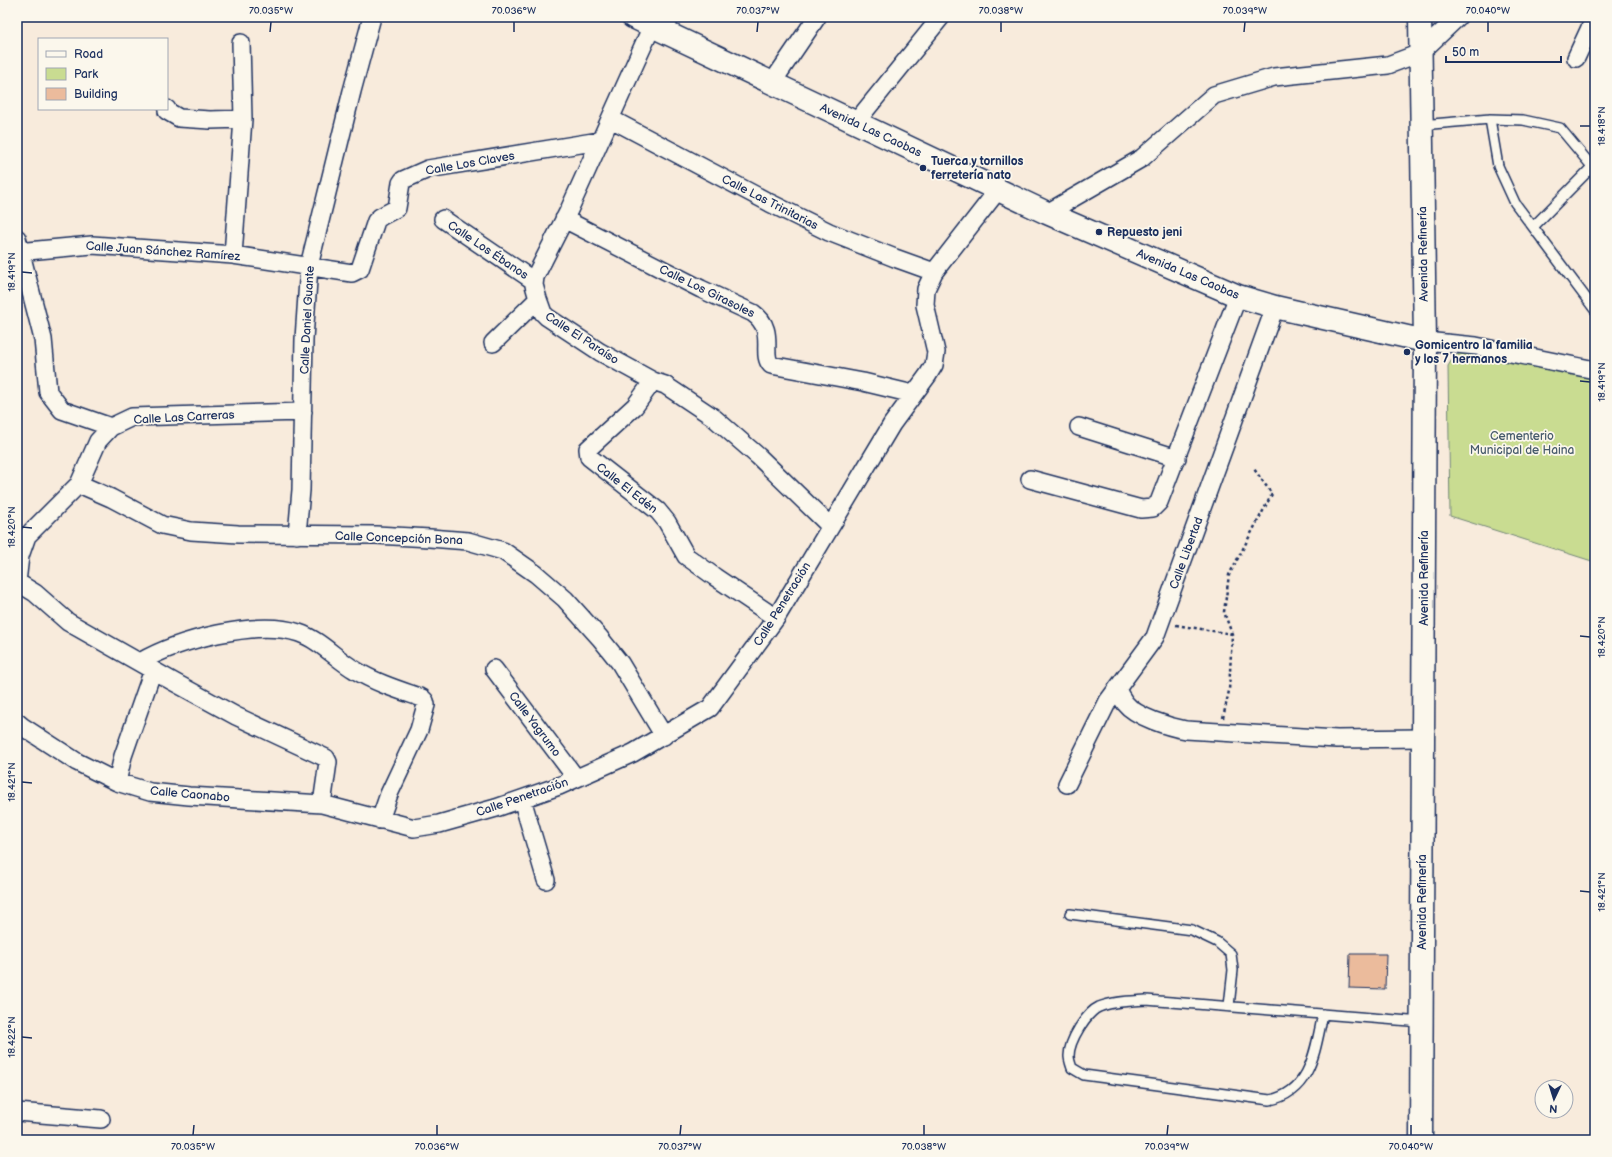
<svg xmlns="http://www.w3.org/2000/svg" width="1612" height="1157" font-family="'Balsamiq Sans',sans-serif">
<rect width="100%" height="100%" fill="#f8ebdc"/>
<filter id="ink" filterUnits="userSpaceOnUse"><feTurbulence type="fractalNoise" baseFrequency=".025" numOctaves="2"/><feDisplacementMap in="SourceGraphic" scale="8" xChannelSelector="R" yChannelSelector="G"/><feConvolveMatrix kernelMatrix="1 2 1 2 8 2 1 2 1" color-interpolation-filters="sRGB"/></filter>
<g filter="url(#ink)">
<path fill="#c9dc91" stroke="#728678" d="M1464,350L1595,370V562L1450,516L1448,366L1453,358Z"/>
<path fill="#ebbb9c" stroke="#1b2f5e" d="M1350,954H1386L1385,989L1349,988Z"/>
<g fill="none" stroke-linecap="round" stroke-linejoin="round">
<g stroke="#1b2f5e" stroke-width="12">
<path id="lane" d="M1490,119L1498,166L1515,203L1595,310
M1421,125L1490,119L1523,120L1560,128L1595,170
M1533,227L1592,167
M1070,914L1192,930L1217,942L1231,954L1233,970L1229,1006
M1323,1014C1315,1049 1312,1091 1270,1100L1084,1075L1072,1068C1071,1065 1069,1060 1069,1056C1069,1041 1086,1013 1099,1007C1113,1001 1131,1001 1146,1000L1422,1022"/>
</g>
<g stroke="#1b2f5e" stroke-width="20">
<path id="street" d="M652,26L569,210L535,277L534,285L538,299L543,313L547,317L600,352L653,381L665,385L713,417L758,456L830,526
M661,30L671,17
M1576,58L1595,17
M772,83L817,17
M167,109V111L179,118L210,120L243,119
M611,119L770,203L829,232L895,258L934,272
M856,122L941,17
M1047,213L1142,158L1214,95L1274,77L1388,65L1420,53L1458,17
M443,219L534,281
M564,219L701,289L753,313C777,330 760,354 771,365L863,382L913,394
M17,238L43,339L48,392L62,410L111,427
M17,252L92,245L179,251L233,255L352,273L360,269L376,221L380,217L397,208L401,183L403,180L428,169L599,141
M233,255L243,119L241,43
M1425,341L1476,346L1595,370
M493,343L538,299
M653,381L635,406L588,449L589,457L658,511L667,522L686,556L715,577L776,618
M1079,427L1177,458
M1030,479L1141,509L1153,508L1159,502L1238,296
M79,484L111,498L162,525L191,531L238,534L376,535L430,538L468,541L503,551L536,574L565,599L600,638L620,663L664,736
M297,535L301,490L304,339L309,266L352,91L372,17
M17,582L35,593L68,622L172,681L236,716L326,758L328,762L322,804
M17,582L20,556L27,536L79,484L98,441L111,427L132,417L303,412
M140,662C178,640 256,619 299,633C320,640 336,659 355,670C376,683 399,690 422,698L425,701L426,705L419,730L389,794L380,820
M494,669L576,778
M1117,689C1119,694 1122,699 1125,703C1136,717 1169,727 1186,730L1337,739L1423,738
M17,722L23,727L77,762L117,782L150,792L189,796L322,804L414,828L439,824L496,808L559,786L633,753L710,708L776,618L892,424L928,375L934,365L936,352L925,305L926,289L934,272L998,190
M117,782L123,756L153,670
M1067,784L1108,701L1155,637L1275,307
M522,799L546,880
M17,1112L101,1119"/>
</g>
<g stroke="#1b2f5e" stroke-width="25">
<path id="secondary" d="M633,17L1047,213L1238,296L1275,307L1425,341
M1420,17L1425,341L1421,1140"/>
</g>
<path stroke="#1b2f5e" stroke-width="2.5" stroke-dasharray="3 3" stroke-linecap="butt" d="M1176,625L1232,634
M1223,718L1229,691L1232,634L1224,612L1229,575L1272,494L1254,469"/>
<use href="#lane" stroke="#fbf7ec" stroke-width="9"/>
<use href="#street" stroke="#fbf7ec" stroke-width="17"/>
<use href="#secondary" stroke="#fbf7ec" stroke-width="22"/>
</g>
</g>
<path fill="none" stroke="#1b2f5e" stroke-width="1.5" d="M270,32L271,22M514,32V22M757,32L758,22M1001,32V22M1244,32L1245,22M1488,32V22M1580,126H1590M22,272L32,273M1580,381L1590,382M22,527L32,528M1580,636L1590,637M22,782L32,783M1580,891L1590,892M22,1037L32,1038M193,1135L194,1125M437,1135V1125M680,1135L681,1125M924,1135V1125M1167,1135L1168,1125M1411,1135V1125"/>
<g fill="#1b2f5e" stroke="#fbf7ec" stroke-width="1.5">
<circle cx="923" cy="168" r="4"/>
<circle cx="1099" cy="232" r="4"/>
<circle cx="1407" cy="352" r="4"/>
</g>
<g text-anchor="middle" stroke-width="3.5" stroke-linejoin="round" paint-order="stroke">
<g font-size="12" fill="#1b2f5e" stroke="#fbf7ec">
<text transform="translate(871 130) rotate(25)" y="4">Avenida Las Caobas</text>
<text transform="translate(470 163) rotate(-10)" y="4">Calle Los Claves</text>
<text transform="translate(770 202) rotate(27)" y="4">Calle Las Trinitarias</text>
<text transform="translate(488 250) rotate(34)" y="4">Calle Los Ébanos</text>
<text transform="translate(163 251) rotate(4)" y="4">Calle Juan Sánchez Ramírez</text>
<text transform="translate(1423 254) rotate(-91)" y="4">Avenida Refinería</text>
<text transform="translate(1188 274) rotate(23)" y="4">Avenida Las Caobas</text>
<text transform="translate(707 291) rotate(26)" y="4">Calle Los Girasoles</text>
<text transform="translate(307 320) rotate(-87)" y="4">Calle Daniel Guante</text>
<text transform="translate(582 338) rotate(33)" y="4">Calle El Paraíso</text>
<text transform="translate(184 417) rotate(-3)" y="4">Calle Las Carreras</text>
<text transform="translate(627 488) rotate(38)" y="4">Calle El Edén</text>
<text transform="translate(399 538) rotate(2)" y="4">Calle Concepción Bona</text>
<text transform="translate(1186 553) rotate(-70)" y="4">Calle Libertad</text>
<text transform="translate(1424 578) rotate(-90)" y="4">Avenida Refinería</text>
<text transform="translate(782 604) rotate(-58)" y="4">Calle Penetración</text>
<text transform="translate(535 724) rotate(53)" y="4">Calle Yagrumo</text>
<text transform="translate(190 794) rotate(5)" y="4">Calle Caonabo</text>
<text transform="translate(522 797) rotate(-19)" y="4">Calle Penetración</text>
<text transform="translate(1422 902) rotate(-90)" y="4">Avenida Refinería</text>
</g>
<g font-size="12" font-weight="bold" fill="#1b2f5e" stroke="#fbf7ec" text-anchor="start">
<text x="931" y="165">Tuerca y tornillos<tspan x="931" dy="14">ferretería nato</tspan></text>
<text x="1107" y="236">Repuesto jeni</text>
<text x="1415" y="349">Gomicentro la familia<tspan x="1415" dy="14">y los 7 hermanos</tspan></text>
</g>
<g font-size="12" fill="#465a6b" stroke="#fbf7ec">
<text x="1522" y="440">Cementerio<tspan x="1522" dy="14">Municipal de Haina</tspan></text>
</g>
</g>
<rect width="1612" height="1157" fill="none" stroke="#fbf7ec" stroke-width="44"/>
<rect x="38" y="38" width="130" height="72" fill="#fbf7ec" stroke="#a1a7b3"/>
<rect x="46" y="51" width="20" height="6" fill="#fbf7ec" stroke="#a1a7b3"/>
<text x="74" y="58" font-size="12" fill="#1b2f5e">Road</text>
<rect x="46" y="68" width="20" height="12" fill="#c9dc91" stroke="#a1a7b3"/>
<text x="74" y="78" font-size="12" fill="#1b2f5e">Park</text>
<rect x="46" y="88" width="20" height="12" fill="#ebbb9c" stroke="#a1a7b3"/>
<text x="74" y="98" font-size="12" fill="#1b2f5e">Building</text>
<g transform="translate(1554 1099) rotate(184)"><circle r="19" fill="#fbf7ec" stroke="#a1a7b3"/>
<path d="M0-3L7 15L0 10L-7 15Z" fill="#1b2f5e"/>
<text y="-6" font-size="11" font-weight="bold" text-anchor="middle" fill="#1b2f5e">N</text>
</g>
<path d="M1446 56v6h115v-6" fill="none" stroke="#1b2f5e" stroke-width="2"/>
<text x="1452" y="56" font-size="12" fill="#1b2f5e" stroke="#fbf7ec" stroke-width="3" paint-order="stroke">50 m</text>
<rect x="22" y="22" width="1568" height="1113" fill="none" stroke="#1b2f5e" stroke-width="1.5"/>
<g font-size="10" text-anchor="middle" fill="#1b2f5e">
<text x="271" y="14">70.035°W</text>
<text x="514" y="14">70.036°W</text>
<text x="758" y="14">70.037°W</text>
<text x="1001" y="14">70.038°W</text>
<text x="1245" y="14">70.039°W</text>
<text x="1488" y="14">70.040°W</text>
<text transform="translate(1601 126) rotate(-90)" y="4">18.418°N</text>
<text transform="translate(11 272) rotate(-90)" y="4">18.419°N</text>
<text transform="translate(1601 382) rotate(-90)" y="4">18.419°N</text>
<text transform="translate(11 527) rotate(-90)" y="4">18.420°N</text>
<text transform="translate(1601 637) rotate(-90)" y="4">18.420°N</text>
<text transform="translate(11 782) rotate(-90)" y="4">18.421°N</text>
<text transform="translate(1601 892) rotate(-90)" y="4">18.421°N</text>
<text transform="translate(11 1037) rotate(-90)" y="4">18.422°N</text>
<text x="193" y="1150">70.035°W</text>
<text x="437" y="1150">70.036°W</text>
<text x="680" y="1150">70.037°W</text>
<text x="924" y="1150">70.038°W</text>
<text x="1167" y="1150">70.039°W</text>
<text x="1411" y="1150">70.040°W</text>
</g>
</svg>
